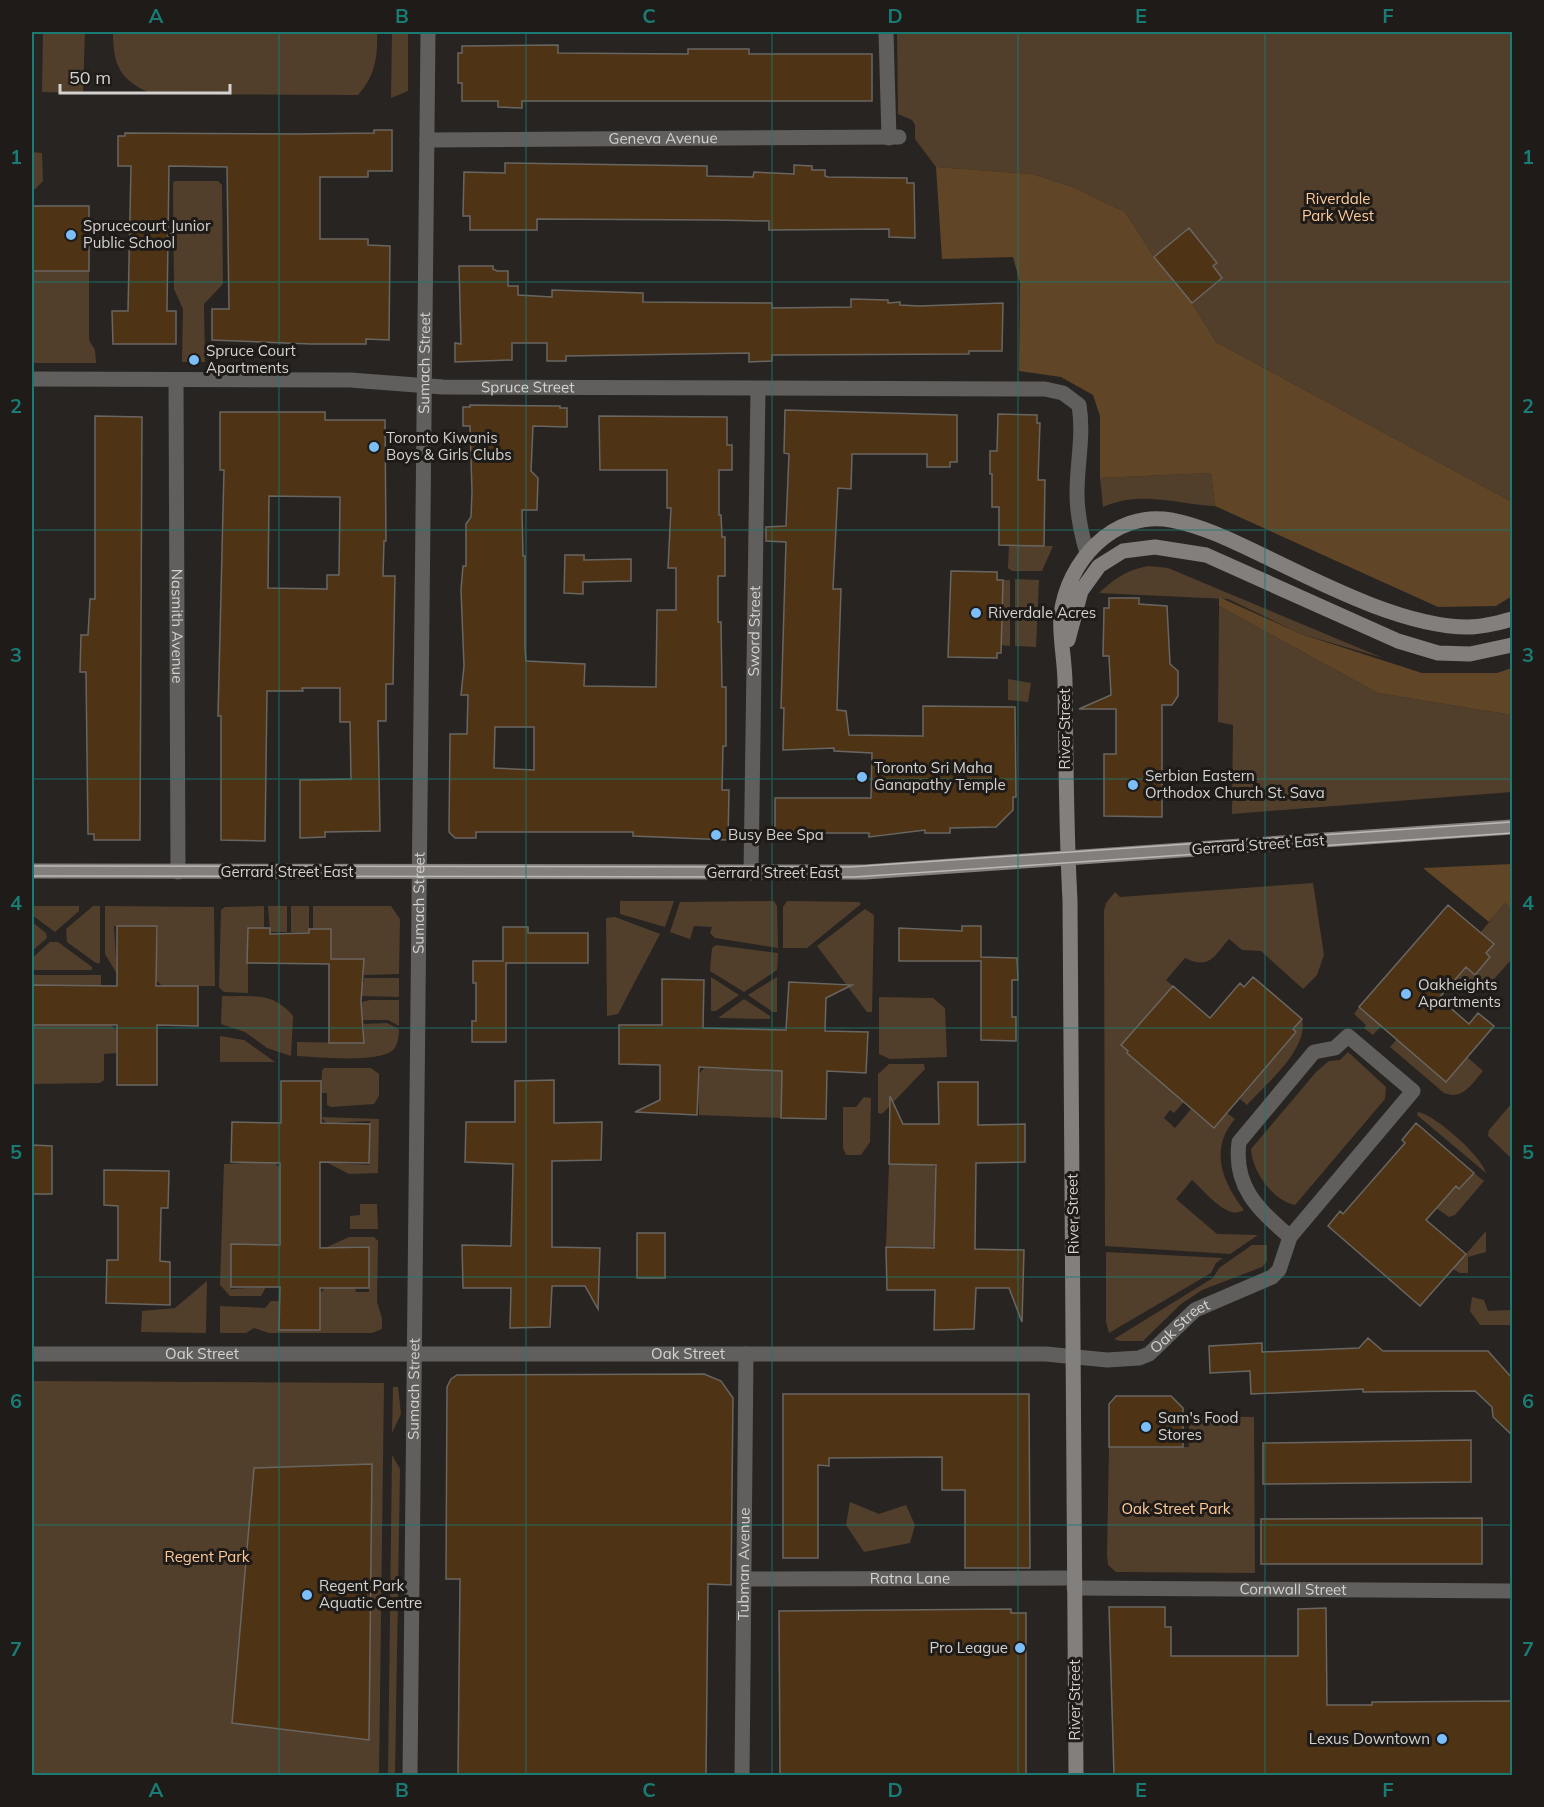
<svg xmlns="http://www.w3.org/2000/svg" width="1544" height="1807" font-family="Mulish,sans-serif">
<rect width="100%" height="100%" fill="#282421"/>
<path fill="#523f2b" d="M43,32H85L83,93L42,92Z
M113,32H377C378,56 375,77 358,95L152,94C120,80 113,66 113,32Z
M392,32H408V91L391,98Z
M897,32H1512V502L1216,342L1192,303L1154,257L1125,212L1070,186L1032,174L936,167L915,139V125L912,120L898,114Z
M32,152L42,153L43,181L35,189H32Z
M175,181H218L222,185L223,284L204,304L205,362H182L183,309L174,289L173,183Z
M32,271H89V340L95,350L96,363H32Z
M1211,473L1215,506C1177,504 1139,490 1103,507L1100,478Z
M1009,545L1053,546L1042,571H1012L1008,568Z
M1148,566L1168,568L1383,658L1301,634L1228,599L1099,593C1115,578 1127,570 1148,566Z
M1015,579L1039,580L1036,647L1015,646Z
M1003,580H1010V646L1001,645Z
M1219,606L1378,693L1512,715V792L1232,814L1233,725L1218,722Z
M1008,679L1031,683L1028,702L1008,700Z
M1313,883L1324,955L1317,975L1303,989L1261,951L1242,950L1229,939C1214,956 1210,970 1185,958L1166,980L1173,986L1122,1045L1128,1051L1127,1053L1184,1102L1174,1113L1170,1110L1164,1118L1175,1128L1191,1109L1214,1128L1227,1113L1235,1119C1209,1149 1222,1182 1244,1210C1227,1221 1206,1192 1192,1180L1176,1199L1217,1234L1258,1235L1230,1254L1105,1246L1104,911L1106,903L1115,892L1120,897Z
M620,901H674L665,927L620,914Z
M774,901L777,906L778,948L715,938L710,933L712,927L694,926L690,939L670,932L680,902Z
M787,901L859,902L861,904L807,948H783V907Z
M1505,903L1512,909V959L1494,979L1475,987L1468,980L1461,989L1453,982L1466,967L1475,975L1490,957L1486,953L1494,944L1480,933Z
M32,906H79V911L55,932L32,915Z
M93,906H100V963H96L67,942L66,929Z
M105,906L214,907L215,986H162L156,980L158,926H114L117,974L105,954Z
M264,906V928H248V993L224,992L219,987L221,910L225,907Z
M268,906H287V932H270Z
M291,906H309V933L291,932Z
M313,906H391L400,919L399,974L364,975V959H331V929H313Z
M865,909L874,915L872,1012H867L817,946Z
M615,917L660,934L618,1014L607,1016L606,918Z
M32,922L46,933L47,938L32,951Z
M50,942H58L92,967V970H32V958Z
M716,945L778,953L777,970L744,992L710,971L712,948Z
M32,975H101V986L32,985Z
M711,977L739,995L716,1011H711Z
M777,977V1012H773L748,995Z
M364,978H399V997L361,996V982H364Z
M222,996C251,997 273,991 293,1016L291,1056L267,1048L245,1032L221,1024Z
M879,997L933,998L945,1008L947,1057L890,1059L879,1054Z
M744,999L770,1016V1019L718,1018Z
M370,1000H399V1026L388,1020H361V1002Z
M1359,1007L1381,1026L1373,1035L1364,1028L1366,1025L1354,1014Z
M1302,1019C1309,1049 1266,1084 1247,1105L1240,1099L1253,1083L1249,1079L1268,1065L1296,1032L1293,1029Z
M387,1023L399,1029C399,1036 398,1046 392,1051C376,1063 318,1057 297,1056V1042L364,1043V1024Z
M32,1025H111L117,1031V1053L104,1054V1080L100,1083L32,1084Z
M220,1036L244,1040L275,1062H220Z
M1397,1039L1467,1057L1483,1071C1471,1085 1463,1100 1444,1093L1390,1047Z
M1348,1052L1386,1087L1385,1099L1295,1205C1273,1201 1252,1171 1251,1149L1317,1071L1329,1061L1340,1060Z
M889,1064H924L925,1069L882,1114L878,1113V1074Z
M324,1068H371L379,1074V1096L374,1104L331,1107L327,1105V1093H321L322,1071Z
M704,1068L781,1071L785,1075L781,1118L699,1115L698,1075Z
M864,1097L871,1098L870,1142L861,1155H846L843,1148V1107H856Z
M1512,1103V1159L1488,1136L1489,1130Z
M1418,1112C1435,1115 1482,1156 1486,1173L1417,1115Z
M321,1117L379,1119L378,1173L349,1174L326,1162L369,1165L370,1121L326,1123Z
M929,1162L936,1168L934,1245L930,1248L886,1246L889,1164Z
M246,1163H275L280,1168V1242L275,1247L231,1244V1289L266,1287L261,1296H230L220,1285L224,1164Z
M1474,1173L1484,1181L1455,1215L1449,1217L1436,1208L1456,1186L1460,1189Z
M360,1204H377L378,1229H350V1216L360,1215Z
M1486,1231V1252L1468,1257V1273H1460L1453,1269Z
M349,1237H374L378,1241L377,1302L382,1318V1329L372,1333H269L254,1328L246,1333H220V1306L265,1308L271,1301H280V1329L320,1330V1293L325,1288H355L356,1292H369V1246L325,1248Z
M1252,1245H1267V1261L1262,1267L1202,1290L1181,1304L1143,1341H1120L1114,1339L1213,1278L1219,1268Z
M1106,1252L1223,1258L1216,1263L1211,1273L1109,1333L1106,1322Z
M207,1281L206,1333L141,1332L142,1311L175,1308Z
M1472,1297L1484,1300L1488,1311L1511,1310L1512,1304V1325H1480L1470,1311Z
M32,1381L384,1383L379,1775H32Z
M393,1387H398L401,1414L392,1433Z
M1189,1416L1254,1417L1255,1573L1116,1572L1108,1565L1107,1555L1109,1447H1189Z
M392,1455L400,1469L395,1775L388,1776Z
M850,1502L879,1514L906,1505L915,1525L910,1543L864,1552L846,1525Z"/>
<path fill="#614527" d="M936,167L1032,174L1070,186L1125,212L1154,257L1192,303L1216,342L1512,502V596L1496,606L1438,607L1215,506L1211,473L1100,478V416L1093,395L1061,377L1019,371L1020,283L1013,257L942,259Z
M1219,597L1301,634L1422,673H1497L1512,668V715L1378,693L1219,606Z
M1512,864V909L1505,903L1489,922L1423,868Z"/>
<path fill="#4e3315" stroke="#696662" stroke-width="1.5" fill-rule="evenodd" d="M558,45V53L688,54V49H749V54H872V101H522V108L498,107V101H462V83H458V53H462V46Z
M374,130H392V171H368V177H320V239H368V245L390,246L389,340L366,339V344H311L212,340V309H229L227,167L169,166L167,311H176V344H113L112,311H128L131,166H118V136H125V133L296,134L374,133Z
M505,163L707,166V176L753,177L754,172L794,174V165L812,166V170H825V176L828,177L907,178V183H914L915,238L889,237V229L769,230V221L714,220L537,219V230H470V216H463L464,172L505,173Z
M32,206H89V271H32Z
M1189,228L1217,263L1213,266L1222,278L1192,303L1154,257Z
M459,266H493V269L497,271H508V286H518V295L552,297V290L643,293V302L772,303V308L851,307V299L888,300V303L900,302V305L919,306L1003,303L1002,351H969V354L772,355V361L749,362V353L566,356V361H547V343H512V360L455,362V343L461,344Z
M470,405L560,406V408H567V427L533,426L531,471L538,478L537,510H522L523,556H525V648L526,661L585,664L584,686L656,687L657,610H676V568H668L671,508H667V470H600L599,416L727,417V445H732V470H719V515H721L722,537H725V576H718V622H721L722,687H726V746H723L722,790H729L728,840L633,836V832H476V838H455L449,832L450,734H467L468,695H461L464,666L461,590L463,566H466V524L471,517L472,492L470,426H463V407H470ZM495,727H534V770L494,768Z
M785,410L957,415V462H950V467H927V454H852L851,489L838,488L833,589H841L837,710L846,711L849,735L923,736V706L1015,707L1016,797H1013V810L996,827L950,828V833H925V830L869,837V833H775V798H871L872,753L834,751V748L783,750L784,708H781L786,542L766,541V527L786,526L789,454L784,453Z
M220,412H325V420H385L386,541H384L383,576H395L394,629L393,684H386V721H378L380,831L325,832V837L300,838V780L351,779L350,722H340V688H302L303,691H267L265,841L221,840V716H218L224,470H220ZM269,496L340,497L339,575H327V589L268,588Z
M998,414L1037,415V423H1040L1038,480H1045L1044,546L999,545V507H992V474H990V451H997Z
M95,416L142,417L140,840H94V834H88L86,672H80L81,635H88L90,599H95Z
M565,555H584V560L631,559V581L583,582V594L564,593Z
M951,571L997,572V580H1003L1001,653H997V658L948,657Z
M1109,598H1139V604L1167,606L1170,664L1178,671V696L1172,705H1162V817L1104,816V754H1116V709H1079L1111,695L1109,656H1103L1104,608H1109Z
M1448,905L1494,944L1486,953L1490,957L1475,975L1466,967L1439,998L1469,1024L1478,1013L1494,1026L1446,1082L1359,1007Z
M117,926H157L156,986H198V1026L157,1025V1085H117V1025H32V985L117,986Z
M962,926H981V957L1017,958L1018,980H1012V1017H1016V1041L981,1040V961H899V928L962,931Z
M503,927H528V933H588V963H506V1042H472V1021H476V983H473V961H503Z
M248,928H270V934L309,933V929H331V959H364L361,1002L364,1043H329V964L247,963Z
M1253,977L1302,1019L1293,1029L1296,1032L1214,1128L1127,1053L1128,1051L1121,1045L1173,986L1210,1018L1240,983L1244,987Z
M662,979L704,980L703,1028L786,1030L789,982L852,985L826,998L825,1031L868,1032L866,1073L827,1071L826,1119L781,1118L782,1071L699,1067L697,1115L635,1112L660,1100V1065L619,1064V1025H662Z
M554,1080V1123L602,1122L601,1160L552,1161V1247L600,1248L598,1309L585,1286H552L550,1327L510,1328L511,1288H463L462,1245L511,1246L513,1164L465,1162L466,1122H515V1081Z
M281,1081H321V1123L370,1124L369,1163L320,1162V1248L369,1247V1288H320V1330H279L280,1287H231V1244L280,1245V1163L231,1162L232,1122L281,1123Z
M938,1082H978V1125L1025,1124V1162L976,1163L975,1249L1024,1250L1022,1322L1009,1288H976L974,1329L934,1330L935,1290H887L886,1247L934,1248L936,1165L889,1164L890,1096L903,1124H939Z
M1416,1123L1474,1173L1459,1189L1456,1186L1426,1220L1466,1254L1420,1306L1328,1226L1340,1211L1343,1214L1405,1143L1402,1140Z
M32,1145L52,1146V1194H32Z
M104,1170L169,1171L168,1208H161L160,1261L170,1262V1305L106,1303L107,1260H118V1206L104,1205Z
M637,1233H665V1278H637Z
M1368,1338L1383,1351H1488L1512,1378V1435L1493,1417L1492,1407L1475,1391L1363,1392V1389L1251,1394L1250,1371L1210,1373L1209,1346L1262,1343V1352L1359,1348Z
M704,1374L721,1381L733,1398L731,1585L708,1584L706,1776H458L460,1579H446L447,1387L451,1379L457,1375Z
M783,1394H1029L1030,1568H965V1490H942V1457L829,1458V1466L818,1465V1558H783Z
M1116,1396H1171L1183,1408V1447H1109V1404Z
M1471,1440V1482L1263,1484V1443Z
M372,1464L369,1740L232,1723L254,1468Z
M1482,1518V1564H1261V1519Z
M1109,1607H1165V1627H1171V1656H1298V1609L1326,1608L1327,1705H1372V1702L1512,1701V1776H1114Z
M1011,1609V1613H1026V1776H780L779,1611Z"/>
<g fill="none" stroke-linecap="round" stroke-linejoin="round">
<g stroke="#605f5d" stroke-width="15">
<path d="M886,32L889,138"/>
<path id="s1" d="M427,140L899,137"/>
<path id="s2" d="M32,379L350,380L443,387L1045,389L1063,393L1079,405C1084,435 1077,463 1077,493C1077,513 1081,533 1087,553"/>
<path id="s3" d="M176,380L178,872"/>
<path id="s4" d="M751,873L758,389"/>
<path d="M1348,1036L1413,1091L1290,1237C1258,1209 1233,1187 1239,1142L1314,1052L1335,1048Z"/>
<path id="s5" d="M32,1354H1046L1107,1360L1139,1358L1149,1354L1195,1310L1272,1277L1279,1270L1290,1237"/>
<path id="s6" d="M745,1579L1074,1578"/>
<path id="s7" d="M1074,1588L1512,1591"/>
<path id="s8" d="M410,1776L428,32"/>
<path id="s9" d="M742,1776L746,1354"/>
</g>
<path stroke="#827f7d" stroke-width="15" d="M1068,640L1081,591L1099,566L1123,551L1155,547L1206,555L1398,641L1438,653L1470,654L1512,645
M32,871L865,872L1512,827
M1076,1776L1070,900C1066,828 1066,756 1065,683C1065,662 1059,634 1061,615C1067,562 1113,510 1171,520C1202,526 1231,540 1260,554C1318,582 1403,627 1468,627C1483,627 1498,623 1512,619"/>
<path stroke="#bbb8b6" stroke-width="1.5" d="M32,866L849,867L1512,822
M32,876L854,877L1512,833"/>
</g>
<path fill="none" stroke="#197b73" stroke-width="1.5" stroke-opacity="0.55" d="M279,32V1776M526,32V1776M772,32V1776M1018,32V1776M1265,32V1776M32,282H1512M32,530H1512M32,779H1512M32,1028H1512M32,1277H1512M32,1525H1512"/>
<g fill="#7cbef9" stroke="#1e1b18" stroke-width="2">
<circle cx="71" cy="235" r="6"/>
<circle cx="194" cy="360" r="6"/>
<circle cx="374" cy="447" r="6"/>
<circle cx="976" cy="613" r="6"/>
<circle cx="862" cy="777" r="6"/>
<circle cx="1133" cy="785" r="6"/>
<circle cx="716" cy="835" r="6"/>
<circle cx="1406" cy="994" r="6"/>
<circle cx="1146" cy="1427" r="6"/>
<circle cx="307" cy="1595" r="6"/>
<circle cx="1020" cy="1648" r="6"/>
<circle cx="1442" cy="1739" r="6"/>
</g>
<g text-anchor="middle" stroke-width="6" stroke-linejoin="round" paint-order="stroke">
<g font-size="15" fill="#d4d2d0" stroke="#1e1b18">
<text dy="5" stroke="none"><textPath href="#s1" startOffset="236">Geneva Avenue</textPath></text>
<text dy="5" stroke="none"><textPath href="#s8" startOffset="1413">Sumach Street</textPath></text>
<text dy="5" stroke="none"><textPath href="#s2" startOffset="496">Spruce Street</textPath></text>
<text dy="5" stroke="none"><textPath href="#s3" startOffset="246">Nasmith Avenue</textPath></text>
<text dy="5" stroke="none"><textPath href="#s4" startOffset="242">Sword Street</textPath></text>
<text transform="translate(1065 729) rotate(-90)" y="5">River Street</text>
<text transform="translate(1258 845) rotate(-4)" y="5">Gerrard Street East</text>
<text x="287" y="877">Gerrard Street East</text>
<text x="773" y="878">Gerrard Street East</text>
<text dy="5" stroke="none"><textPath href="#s8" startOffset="873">Sumach Street</textPath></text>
<text transform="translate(1073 1214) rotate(-91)" y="5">River Street</text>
<text dy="5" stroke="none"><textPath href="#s5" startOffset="1160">Oak Street</textPath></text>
<text dy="5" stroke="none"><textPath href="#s5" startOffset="170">Oak Street</textPath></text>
<text dy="5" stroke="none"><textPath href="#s5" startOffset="656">Oak Street</textPath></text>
<text dy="5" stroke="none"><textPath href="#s8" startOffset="387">Sumach Street</textPath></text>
<text dy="5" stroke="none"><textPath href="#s9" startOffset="212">Tubman Avenue</textPath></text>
<text dy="5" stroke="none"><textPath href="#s6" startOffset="165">Ratna Lane</textPath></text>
<text dy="5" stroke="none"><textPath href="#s7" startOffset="219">Cornwall Street</textPath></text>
<text transform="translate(1075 1700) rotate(-90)" y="5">River Street</text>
</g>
<g font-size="15" fill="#feca97" stroke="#1e1b18">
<text x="1338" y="204">Riverdale<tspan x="1338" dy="17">Park West</tspan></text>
<text x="1176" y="1514">Oak Street Park</text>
<text x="207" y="1562">Regent Park</text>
</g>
<g font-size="15" fill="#d4d2d0" stroke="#1e1b18" text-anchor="start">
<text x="83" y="231">Sprucecourt Junior<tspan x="83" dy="17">Public School</tspan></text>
<text x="206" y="356">Spruce Court<tspan x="206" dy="17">Apartments</tspan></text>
<text x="386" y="443">Toronto Kiwanis<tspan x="386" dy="17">Boys &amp; Girls Clubs</tspan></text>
<text x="988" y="618">Riverdale Acres</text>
<text x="874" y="773">Toronto Sri Maha<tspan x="874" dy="17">Ganapathy Temple</tspan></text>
<text x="1145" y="781">Serbian Eastern<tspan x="1145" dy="17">Orthodox Church St. Sava</tspan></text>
<text x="728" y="840">Busy Bee Spa</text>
<text x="1418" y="990">Oakheights<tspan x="1418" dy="17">Apartments</tspan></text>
<text x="1158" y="1423">Sam's Food<tspan x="1158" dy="17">Stores</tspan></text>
<text x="319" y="1591">Regent Park<tspan x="319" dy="17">Aquatic Centre</tspan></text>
<text x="1008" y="1653" text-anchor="end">Pro League</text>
<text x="1430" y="1744" text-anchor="end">Lexus Downtown</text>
</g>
</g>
<rect width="1544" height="1807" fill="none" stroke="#1e1b18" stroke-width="66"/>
<path d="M60 84v9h170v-9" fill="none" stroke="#d4d2d0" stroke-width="3"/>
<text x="69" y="84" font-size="18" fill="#d4d2d0" stroke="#1e1b18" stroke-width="4.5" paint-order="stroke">50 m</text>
<rect x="33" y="33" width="1478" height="1741" fill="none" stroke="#197b73" stroke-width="2"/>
<g font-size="20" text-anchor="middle" font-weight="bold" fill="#197b73">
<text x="156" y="23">A</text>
<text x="402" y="23">B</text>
<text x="649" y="23">C</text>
<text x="895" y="23">D</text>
<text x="1141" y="23">E</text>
<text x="1388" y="23">F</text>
<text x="16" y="164">1</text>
<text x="1528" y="164">1</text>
<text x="16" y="413">2</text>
<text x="1528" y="413">2</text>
<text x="16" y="662">3</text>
<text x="1528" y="662">3</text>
<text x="16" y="910">4</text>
<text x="1528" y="910">4</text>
<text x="16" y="1159">5</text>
<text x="1528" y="1159">5</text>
<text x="16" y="1408">6</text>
<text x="1528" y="1408">6</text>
<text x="16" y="1656">7</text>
<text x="1528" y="1656">7</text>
<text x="156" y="1797">A</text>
<text x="402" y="1797">B</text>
<text x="649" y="1797">C</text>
<text x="895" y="1797">D</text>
<text x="1141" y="1797">E</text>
<text x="1388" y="1797">F</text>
</g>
</svg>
